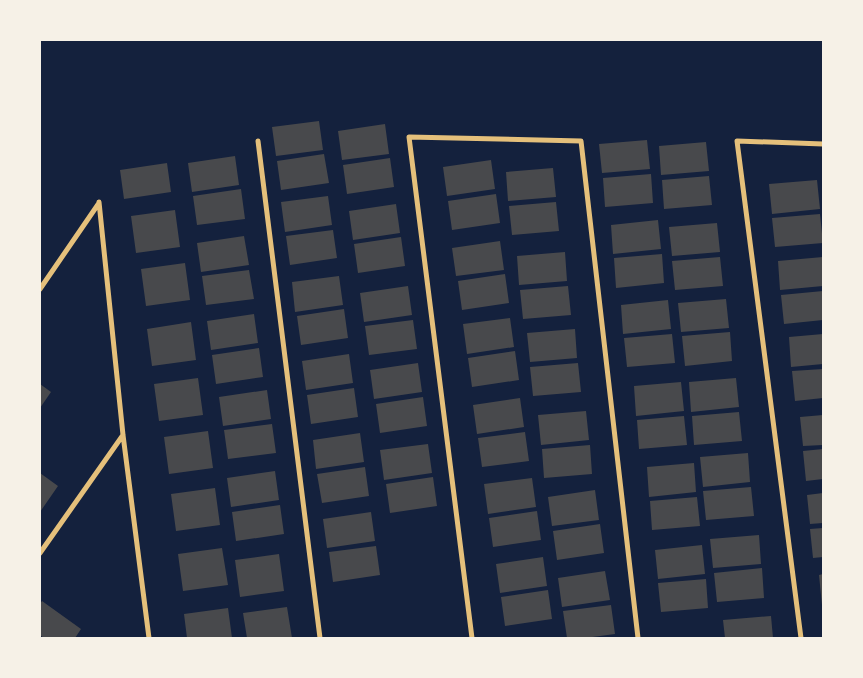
<svg xmlns="http://www.w3.org/2000/svg" width="863" height="678" font-family="Manrope,sans-serif">
<rect width="100%" height="100%" fill="#14213d"/>
<path fill="#48494c" d="M319,121L323,150L276,156L272,127Z
M385,124L389,154L342,160L338,131Z
M647,140L650,169L602,173L599,144Z
M706,142L709,171L661,175L659,146Z
M324,154L329,183L281,190L277,161Z
M235,156L239,185L192,192L188,163Z
M390,158L394,187L347,194L343,165Z
M491,160L495,189L447,196L443,167Z
M167,163L171,192L124,199L120,170Z
M553,168L556,197L508,201L506,172Z
M651,174L653,203L605,207L603,178Z
M709,176L712,205L664,209L662,180Z
M817,180L820,209L772,214L769,184Z
M241,189L245,219L197,225L193,196Z
M496,194L500,223L452,230L448,201Z
M328,196L332,225L285,232L281,202Z
M556,202L559,231L512,235L509,206Z
M396,204L400,233L353,240L349,211Z
M175,210L180,247L136,253L131,216Z
M820,214L823,243L775,247L772,218Z
M658,220L661,249L613,254L611,225Z
M717,223L720,252L672,256L669,227Z
M333,230L337,258L290,265L286,236Z
M244,236L249,265L201,272L197,243Z
M401,237L405,266L358,273L354,244Z
M500,241L504,270L456,276L452,248Z
M565,252L567,281L519,285L517,256Z
M662,254L664,283L616,288L614,258Z
M720,257L723,286L675,290L672,261Z
M823,257V286L780,290L778,261Z
M185,263L190,300L146,306L141,269Z
M249,270L254,299L206,305L202,276Z
M505,274L509,303L462,310L458,281Z
M339,276L343,305L295,312L292,282Z
M408,286L412,315L364,322L360,293Z
M568,286L571,315L523,319L520,290Z
M823,291V320L784,324L781,295Z
M726,299L729,328L681,332L678,303Z
M668,300L671,329L623,334L621,305Z
M344,309L348,338L301,345L297,316Z
M254,314L258,343L211,350L207,321Z
M510,318L514,347L467,354L463,324Z
M413,320L417,349L369,355L365,326Z
M191,322L196,360L152,366L147,329Z
M575,329L577,358L530,362L527,333Z
M730,332L732,361L685,366L682,336Z
M672,334L675,363L627,367L624,338Z
M823,334V364L791,367L789,337Z
M259,348L263,377L216,384L212,355Z
M515,351L519,380L472,387L468,358Z
M349,354L353,383L306,390L302,361Z
M418,363L422,392L374,399L370,370Z
M578,363L581,392L533,396L530,367Z
M823,369V398L795,401L792,371Z
M198,378L203,415L159,421L154,384Z
M736,378L739,407L691,412L689,382Z
M681,382L684,411L636,416L634,386Z
M40,384L51,392L40,408Z
M354,388L358,417L311,424L307,395Z
M267,390L271,419L223,426L219,397Z
M423,397L427,426L380,433L376,404Z
M520,398L524,427L477,434L473,405Z
M586,411L589,440L541,445L538,415Z
M739,412L742,441L694,445L692,416Z
M823,415V445L803,446L800,417Z
M684,416L687,445L639,449L637,420Z
M272,424L276,453L228,459L224,430Z
M208,431L213,468L169,474L164,437Z
M525,432L529,461L482,467L478,438Z
M360,433L364,462L316,469L313,440Z
M428,444L432,473L384,480L380,450Z
M590,445L592,474L544,478L542,449Z
M823,449V479L806,481L803,451Z
M748,453L750,482L703,487L700,457Z
M694,463L696,492L649,497L647,467Z
M365,467L369,496L322,503L317,474Z
M275,471L279,500L231,507L227,478Z
M40,473L58,486L40,512Z
M433,477L437,506L390,513L386,484Z
M532,478L536,507L488,514L484,484Z
M751,487L754,516L706,520L703,491Z
M215,488L220,525L176,531L171,494Z
M595,490L599,520L552,526L548,497Z
M823,493V523L810,524L807,495Z
M697,497L700,526L652,530L650,501Z
M280,505L284,534L236,541L232,512Z
M537,511L541,540L493,547L489,518Z
M371,512L375,541L327,548L323,519Z
M600,524L604,553L557,560L553,531Z
M823,528V557L813,558L810,529Z
M759,535L761,564L713,568L710,539Z
M702,545L705,574L658,579L655,550Z
M376,546L380,575L333,582L329,552Z
M222,548L228,585L183,591L178,554Z
M279,554L284,591L240,597L235,560Z
M543,557L547,586L500,593L496,564Z
M762,568L764,598L717,602L714,573Z
M605,571L610,600L562,607L558,578Z
M823,574V605H822L819,575Z
M706,579L708,608L661,612L658,583Z
M548,590L552,619L505,626L501,597Z
M42,601L81,629L75,638H44L40,635V604Z
M611,605L615,634L585,638H567L563,611Z
M287,607L292,638H247L243,613Z
M228,608L232,638H187L184,614Z
M771,616L773,638H725L723,620Z"/>
<g fill="none" stroke-linecap="round" stroke-linejoin="round">
<path stroke="#e5c07b" stroke-width="5" d="M258,141L320,638
M99,202L123,435L149,638
M40,289L99,203
M40,553L123,435
M472,638L409,137L581,141L638,638
M801,638L737,141L823,144"/>
</g>
<rect width="863" height="678" fill="none" stroke="#f6f1e7" stroke-width="82"/>
</svg>
